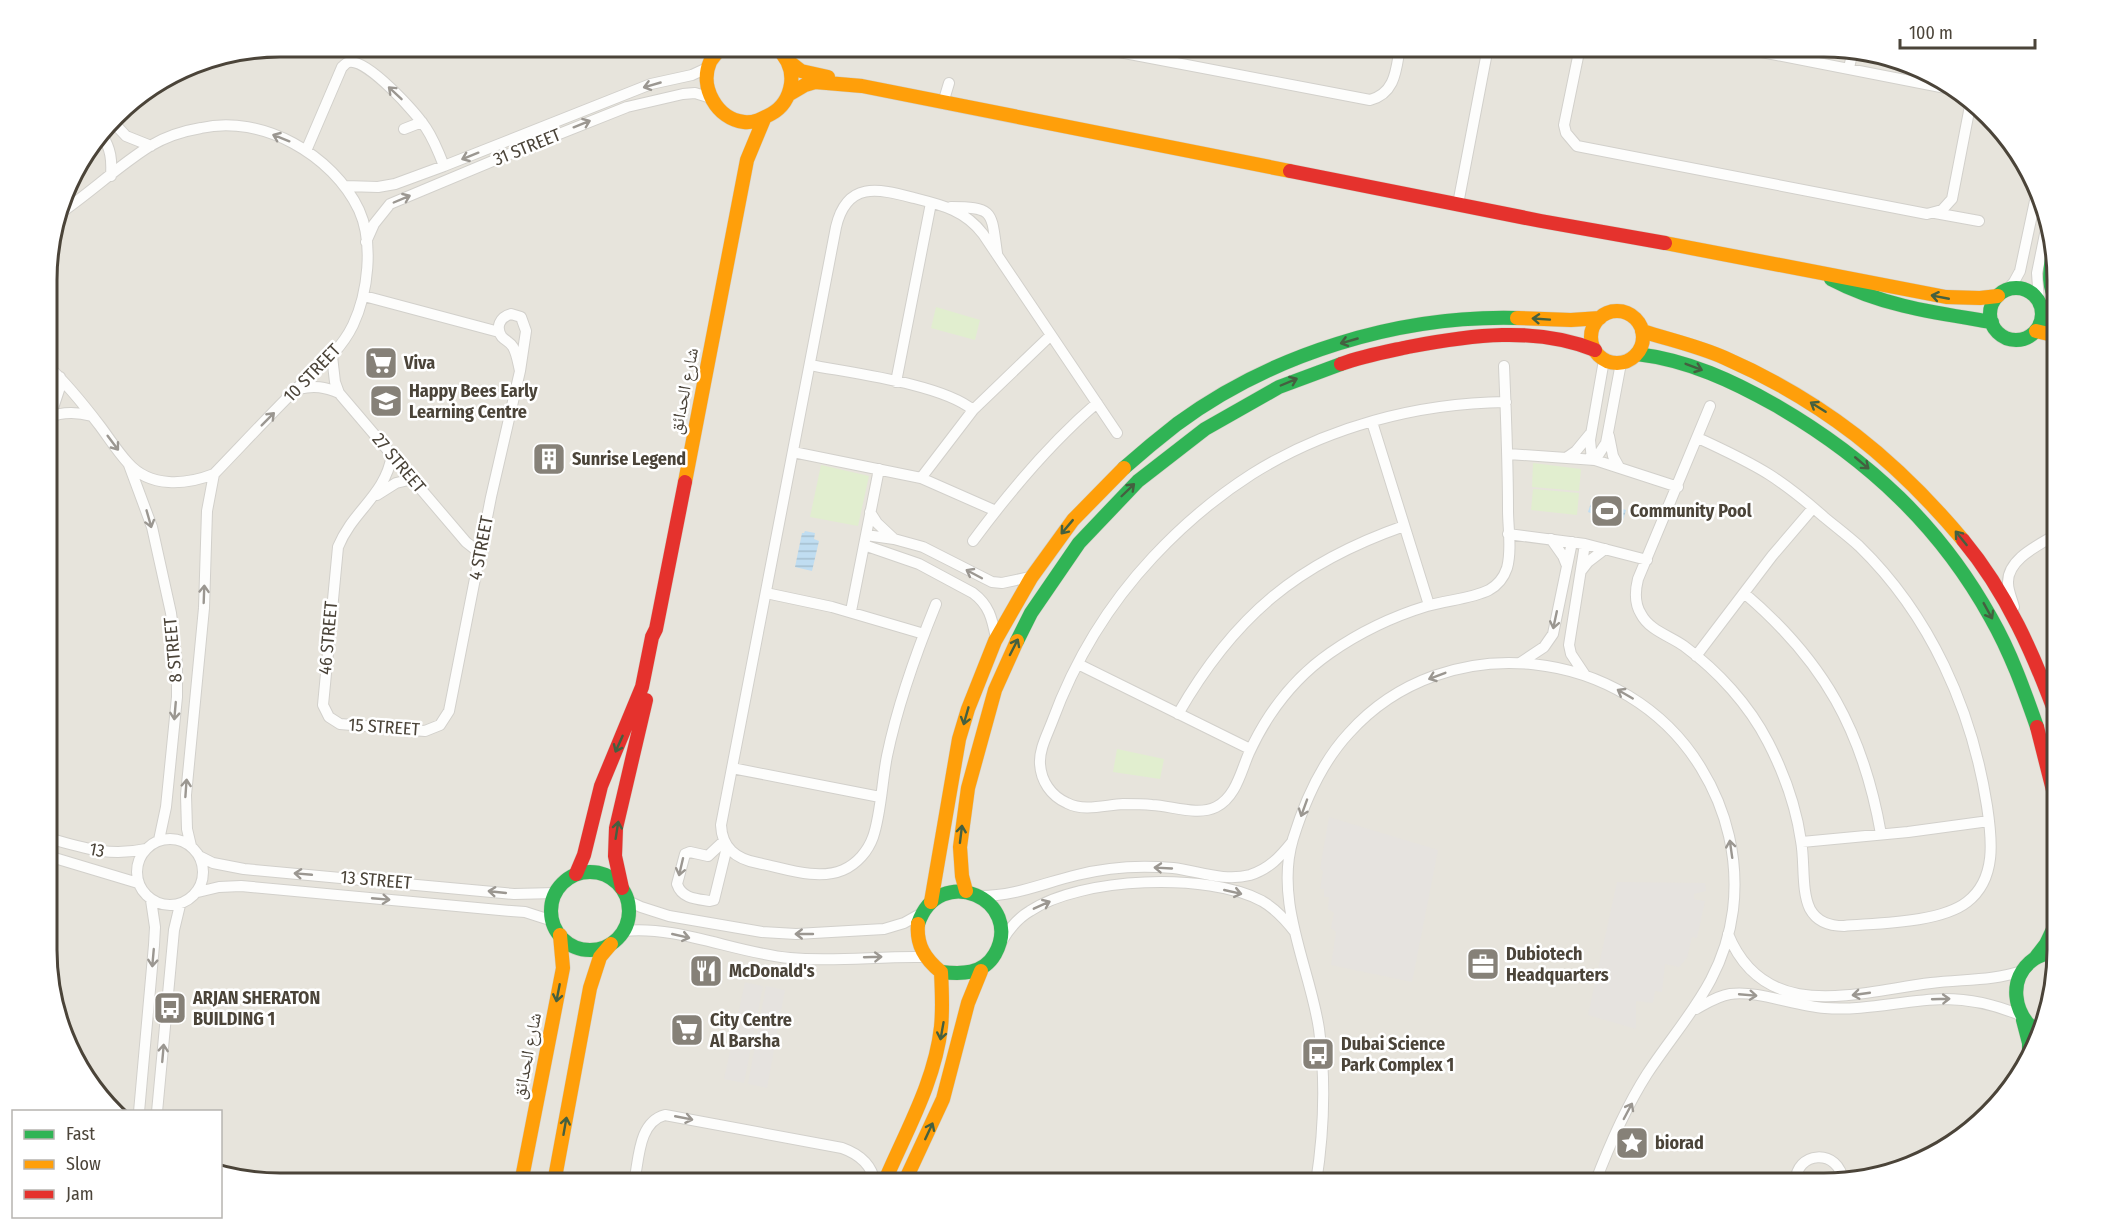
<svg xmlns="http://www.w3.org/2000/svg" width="2104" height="1230" font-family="'Fira Sans Condensed','Noto Naskh Arabic',sans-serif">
<defs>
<pattern id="water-rules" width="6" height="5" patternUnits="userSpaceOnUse" patternTransform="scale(1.5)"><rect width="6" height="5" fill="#c0ddf1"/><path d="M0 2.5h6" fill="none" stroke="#a6bfcf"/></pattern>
</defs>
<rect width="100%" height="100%" fill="#f4f2ee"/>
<path fill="#e7e4dc" d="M280,47H1824L1885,55L1941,78L1989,115L2026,163L2057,265V965L2026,1067L1989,1115L1941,1152L1839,1183H280L221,1176L220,1112L120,1111L86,1079L48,980V250L71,177L126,105L191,64Z"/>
<path fill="#e1eecf" d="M936,307L980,320L975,340L931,328Z
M1533,463L1581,469L1579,491L1532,487Z
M821,465L869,476L858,526L810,517Z
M1533,489L1579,493L1577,515L1531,510Z
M1117,749L1164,759L1160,779L1113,772Z"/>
<path fill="#e6e3df" d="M1329,817L1438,850L1412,982L1331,965L1336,932L1331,928L1334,913L1328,909L1329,897H1324V889H1320L1323,871L1320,869Z
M1617,882L1705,883L1706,891L1694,894V899L1705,901L1697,938L1692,937L1687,958L1679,967L1665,964L1662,992L1655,991L1653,1003L1636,1001V1029L1588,1015Z
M745,982L763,986L744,1083L724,1079Z
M766,986L785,990L767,1088L748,1084Z"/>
<path fill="url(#water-rules)" d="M1592,500L1626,510L1622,524L1588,512Z
M805,531L815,533L814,539L819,541L812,571L795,567L802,533H804Z"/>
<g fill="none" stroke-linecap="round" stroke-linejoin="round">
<g stroke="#d2d0cb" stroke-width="12">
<path id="street" d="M1093,47L1370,100C1396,93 1396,69 1400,47
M1580,47L1564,125L1566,133L1577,146L1927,214L1942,210L1952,199L1971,101
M1736,47L1956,90
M1849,68L1853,50
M943,103L949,83
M113,122L126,136L151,146
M404,129L422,122
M102,135C111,149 112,160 111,176
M306,151L342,67C345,65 345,63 349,62C368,59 416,113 426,128C434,140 439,153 444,166
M345,186L378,187L395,184L444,166L651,84L692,75L707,68
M1458,204L1488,47
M951,207C995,207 991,212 997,253
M1935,213L1979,221
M366,242L374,224L390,204L519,150L627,107L683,94L695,93L711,98
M2006,291L2014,282L2020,271L2036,196
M364,296L499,332
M2039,302L2037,273L2046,229
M511,314L521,317L526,331L520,371C518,363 517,354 513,347C510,342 506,341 502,337C495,327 500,317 511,314Z
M332,356L335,382L339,393L466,542L480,553
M810,365C851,373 942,384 973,410
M48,366C67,384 84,405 100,426C109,438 117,451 128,463C150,488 186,485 214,474C241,446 268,417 296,389C317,369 340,352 353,325C368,293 374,243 359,210C333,155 262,114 201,128C183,131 165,137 150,146C118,166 90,193 59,214
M1504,366C1506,414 1508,462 1508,510C1508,528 1512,550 1507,568C1504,577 1498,585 1489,590C1471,599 1447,600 1427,606C1391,617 1360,632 1330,653C1307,669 1286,691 1270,715C1262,727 1255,740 1249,753C1241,771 1236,797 1216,807C1198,816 1172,806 1152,805C1143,804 1133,804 1123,804C1105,805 1084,812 1067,803C1051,796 1041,781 1040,764C1039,750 1047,735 1052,722C1074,662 1109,604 1153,557C1182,526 1216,497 1252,474C1327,427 1417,403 1506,402
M896,382L931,203
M299,389C314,385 325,387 339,393
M50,417L59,390L60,377
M48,418C63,411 77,412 92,416
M1372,422L1429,605
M1609,436L1613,456L1619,467
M1698,438C1722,449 1748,461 1770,475C1790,488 1807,502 1824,517C1836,527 1848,536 1859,546C1930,615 1972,709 1987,806C1992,839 1997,879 1967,902C1940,923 1878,923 1844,926C1830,926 1817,922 1810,909C1801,891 1805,861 1801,841C1796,806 1784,773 1768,742C1749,705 1718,671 1684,646C1670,636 1649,630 1641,614C1634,603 1635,591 1638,579L1710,406
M793,452L921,478L996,511
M1508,454L1595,460L1678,487
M392,455C385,496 353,510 338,547L323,705L329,717L340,724L425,731L440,725L449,711L491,497L520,371
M1566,458L1576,451L1590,434
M1592,460L1590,440L1604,360
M1595,460L1606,443L1621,363
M129,465L152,527L171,613L177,664V697L166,807L159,840
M921,478L973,410L1050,336
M377,495L396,483L413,479
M870,512L877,523L894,539
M1508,534L1585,544L1647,560
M866,535L894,539L923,547L992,582L1002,583L1030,577
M1551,539L1563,556L1567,566
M973,541C1010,491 1049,444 1097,403
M864,545L919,564L973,593C989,605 992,618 996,638
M1581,571L1588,562L1605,549
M766,593L832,607L924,634
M1744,593C1824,661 1863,731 1881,834
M936,604C916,653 898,703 887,756C882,781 881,814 873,837C868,851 857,864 843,870C817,881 784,868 758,863C736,859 722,848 721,825L836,227C847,180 879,189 914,198C942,205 965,210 983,234L1117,433
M2014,607C2012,599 2008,591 2008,583C2007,559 2039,545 2057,534
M851,611L879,469
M1696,656L1772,556L1813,508
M1520,663L1544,647L1553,634L1572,542
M1078,664L1250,749
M1585,675L1571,654L1569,645L1585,544
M1178,714C1234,616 1298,563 1404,526
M732,768L880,797
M48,838C84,848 109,857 146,849
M137 872a33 33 0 1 1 66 0a33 33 0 1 1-66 0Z
M724,841L708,856L690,852L685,854L677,884C682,899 697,899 710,901L714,900L727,847
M1802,842L1908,832L1989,821
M191,846L187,829L186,795L204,608L207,511L214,474
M48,856L138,883
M199,856L213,863L244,869L514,894L556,893
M198,892L219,887L241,886L511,911L525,912L553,921
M980,896C1016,896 1043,883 1077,875C1108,867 1141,865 1173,868C1198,871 1224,882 1250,875C1269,869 1280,857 1292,842
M628,901L641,907L669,916L762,932L796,934L884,929L904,923L922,913
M623,931C678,925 735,953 790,958C834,962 879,956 924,957
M1728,934C1765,1025 1857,992 1931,983C1963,979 1992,981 2022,971
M1002,941C1009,929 1018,918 1030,911C1081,877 1208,872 1262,901C1276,909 1285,919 1295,932
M1696,1009C1707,1003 1717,996 1730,994C1758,990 1795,1006 1825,1008C1866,1011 1904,1000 1944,999C1971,999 1996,1005 2020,1015
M139,1112L154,945L155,927L151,900
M157,1112L174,930L180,905
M634,1183C639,1160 638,1122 665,1115L842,1148C859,1154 872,1165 875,1183
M1316,1183C1324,1132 1326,1081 1319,1029C1310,968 1274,902 1293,839C1305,800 1322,762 1349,733C1446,625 1627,646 1701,768C1727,810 1739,860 1733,910C1724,981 1684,1018 1647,1074C1626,1107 1609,1146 1595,1183
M1796,1183C1794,1151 1840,1147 1843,1182"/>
</g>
<g stroke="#d3cfc5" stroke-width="15">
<path id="fast" d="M2053,250C2051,267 2046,285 2057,300
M1831,279C1882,306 1936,313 1992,322
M1990 314a26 26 0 1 1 52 0a26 26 0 1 1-52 0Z
M1637,354C1688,360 1733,381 1777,406C1868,459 1940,526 1991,618C2011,653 2024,690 2037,727
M1124,468C1141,453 1159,438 1177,424C1272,354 1398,315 1517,318
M1017,641L1031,613L1079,543L1138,481L1205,429L1279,387L1341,364
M551 911a39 39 0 1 1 78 0a39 39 0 1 1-78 0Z
M918,924C939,861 1025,900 995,954C983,975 961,974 941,972
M2036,957L2046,944L2057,921
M2023,1020L2029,1043V1058
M2037,1032C2013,1014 2007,978 2034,959C2041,954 2049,953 2057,951"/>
</g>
<g stroke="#d3cfc5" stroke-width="15">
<path id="slow" d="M721,47C718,52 713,57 710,62C699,87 717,119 744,122C754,123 762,119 771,114C782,108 789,97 791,84C793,69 787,57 776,47
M787,60L801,71L828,77
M788,95L805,85L815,82L862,86L1290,171
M1665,243L1946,297L1980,298L1998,296
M1591 337a26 26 0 1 1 52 0a26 26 0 1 1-52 0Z
M1517,318L1571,320L1600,318
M1642,331C1670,340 1698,346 1725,358C1823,401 1895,459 1963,540
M2036,331L2057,336
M685,482L747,160L764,119
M966,891L962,876L960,847L968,788L995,690L1017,641
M931,902L959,739L968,709L995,641L1031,578L1073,520L1124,468
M521,1183L563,968L560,935
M554,1183L590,988L600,957L611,944
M884,1183C905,1133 935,1082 941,1027C943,1009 942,991 941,972C925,959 916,945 918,924
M904,1183L943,1099L968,1003L981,971"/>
</g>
<g stroke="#d3cfc5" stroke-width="15">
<path id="jam" d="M1290,171L1541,221L1665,243
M1341,364C1363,356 1385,352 1408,347C1470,335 1535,326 1595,350
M1963,540C2007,593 2034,655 2057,718
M2037,727L2057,806
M576,874L584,855L601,786L642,687L652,637L656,629L685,482
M622,888L615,856L616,828L646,700"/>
</g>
<use href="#street" stroke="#fdfdfc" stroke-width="10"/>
<use href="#fast" stroke="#30b455" stroke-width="14"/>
<use href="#slow" stroke="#ff9f0a" stroke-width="14"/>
<use href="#jam" stroke="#e5322d" stroke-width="14"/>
</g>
<defs><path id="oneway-shaft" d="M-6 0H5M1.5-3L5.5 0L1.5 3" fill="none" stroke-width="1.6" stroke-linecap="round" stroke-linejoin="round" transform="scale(1.5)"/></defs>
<g stroke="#9b9791">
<use href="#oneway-shaft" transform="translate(652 85) rotate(164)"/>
<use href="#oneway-shaft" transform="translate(395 93) rotate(-137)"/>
<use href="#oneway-shaft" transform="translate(582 124) rotate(-22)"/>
<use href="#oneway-shaft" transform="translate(281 138) rotate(-158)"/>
<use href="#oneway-shaft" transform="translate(470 156) rotate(158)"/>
<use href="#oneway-shaft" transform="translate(402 199) rotate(-23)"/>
<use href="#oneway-shaft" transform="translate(268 419) rotate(-45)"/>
<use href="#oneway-shaft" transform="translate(113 443) rotate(53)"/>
<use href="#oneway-shaft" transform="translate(149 519) rotate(74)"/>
<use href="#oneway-shaft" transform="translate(974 574) rotate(-152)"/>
<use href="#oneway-shaft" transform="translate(204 594) rotate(-88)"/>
<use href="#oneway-shaft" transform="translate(1555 620) rotate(102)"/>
<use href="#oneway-shaft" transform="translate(1437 676) rotate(159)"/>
<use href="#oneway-shaft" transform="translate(1625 694) rotate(-150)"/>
<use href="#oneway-shaft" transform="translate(175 711) rotate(95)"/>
<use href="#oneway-shaft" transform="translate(186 788) rotate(-86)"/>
<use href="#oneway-shaft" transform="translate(1304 808) rotate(110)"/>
<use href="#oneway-shaft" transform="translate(1731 849) rotate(-98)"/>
<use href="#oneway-shaft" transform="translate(681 867) rotate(103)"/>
<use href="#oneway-shaft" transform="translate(1163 868) rotate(-177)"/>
<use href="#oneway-shaft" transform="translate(303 874) rotate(-175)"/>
<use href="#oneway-shaft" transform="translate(497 892) rotate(-174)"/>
<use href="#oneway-shaft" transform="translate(1233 892) rotate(13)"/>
<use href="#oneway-shaft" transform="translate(381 899) rotate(5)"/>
<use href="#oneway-shaft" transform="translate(1042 905) rotate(-24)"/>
<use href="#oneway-shaft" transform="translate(804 934) rotate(180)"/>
<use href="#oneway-shaft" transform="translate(681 936) rotate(13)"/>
<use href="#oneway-shaft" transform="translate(873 957) rotate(-2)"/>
<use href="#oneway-shaft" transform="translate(153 958) rotate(95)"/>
<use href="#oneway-shaft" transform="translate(1861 994) rotate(172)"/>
<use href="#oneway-shaft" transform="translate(1748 995) rotate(5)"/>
<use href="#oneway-shaft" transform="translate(1941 999) rotate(-2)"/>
<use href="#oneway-shaft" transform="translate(163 1053) rotate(-85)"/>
<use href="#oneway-shaft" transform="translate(1628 1111) rotate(-62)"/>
<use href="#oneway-shaft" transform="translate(684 1118) rotate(11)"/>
</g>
<g stroke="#446040">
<use href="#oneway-shaft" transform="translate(1940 297) rotate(-169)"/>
<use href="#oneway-shaft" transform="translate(1541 319) rotate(-176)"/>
<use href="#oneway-shaft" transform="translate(1349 341) rotate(164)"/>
<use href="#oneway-shaft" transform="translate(1694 367) rotate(21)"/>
<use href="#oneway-shaft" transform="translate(1289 382) rotate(-23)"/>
<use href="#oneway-shaft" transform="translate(1818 407) rotate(-148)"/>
<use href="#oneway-shaft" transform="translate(1862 463) rotate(40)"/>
<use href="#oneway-shaft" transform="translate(1128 490) rotate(-44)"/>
<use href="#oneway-shaft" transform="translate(1067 527) rotate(130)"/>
<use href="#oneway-shaft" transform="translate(1961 538) rotate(-129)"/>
<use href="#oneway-shaft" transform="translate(1988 611) rotate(61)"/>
<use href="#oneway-shaft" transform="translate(1014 647) rotate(-63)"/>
<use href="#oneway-shaft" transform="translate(966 716) rotate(106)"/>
<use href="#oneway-shaft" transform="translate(619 744) rotate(114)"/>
<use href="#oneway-shaft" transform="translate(617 830) rotate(-81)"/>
<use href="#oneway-shaft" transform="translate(961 834) rotate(-83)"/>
<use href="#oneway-shaft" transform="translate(558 993) rotate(101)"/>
<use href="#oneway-shaft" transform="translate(942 1031) rotate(100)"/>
<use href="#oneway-shaft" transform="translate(565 1126) rotate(-80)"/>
<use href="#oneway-shaft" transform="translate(929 1131) rotate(-65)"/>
</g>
<defs>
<g id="supermarket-square" transform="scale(1.725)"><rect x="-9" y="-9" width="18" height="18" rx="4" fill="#868178" stroke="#fff"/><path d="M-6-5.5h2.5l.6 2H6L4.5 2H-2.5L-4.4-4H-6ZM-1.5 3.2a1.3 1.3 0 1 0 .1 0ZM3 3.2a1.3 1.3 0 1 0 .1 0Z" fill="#fff"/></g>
<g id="school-square" transform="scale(1.725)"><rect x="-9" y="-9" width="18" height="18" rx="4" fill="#868178" stroke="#fff"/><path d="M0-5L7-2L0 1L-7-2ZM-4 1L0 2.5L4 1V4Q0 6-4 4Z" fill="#fff"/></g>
<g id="building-square" transform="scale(1.725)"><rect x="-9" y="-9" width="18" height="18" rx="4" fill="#868178" stroke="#fff"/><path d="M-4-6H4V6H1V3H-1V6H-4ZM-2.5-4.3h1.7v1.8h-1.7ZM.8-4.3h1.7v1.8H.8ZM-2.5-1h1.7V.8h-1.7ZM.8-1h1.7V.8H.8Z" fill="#fff"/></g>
<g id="stadium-square" transform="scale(1.725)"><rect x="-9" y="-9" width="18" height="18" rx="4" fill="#868178" stroke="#fff"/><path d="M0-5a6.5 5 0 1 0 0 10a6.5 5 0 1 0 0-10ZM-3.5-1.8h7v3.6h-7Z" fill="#fff"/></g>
<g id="office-square" transform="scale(1.725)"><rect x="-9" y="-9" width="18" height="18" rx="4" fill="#868178" stroke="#fff"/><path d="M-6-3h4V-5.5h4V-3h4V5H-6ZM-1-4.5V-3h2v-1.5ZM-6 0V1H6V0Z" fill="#fff"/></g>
<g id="restaurant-square" transform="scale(1.725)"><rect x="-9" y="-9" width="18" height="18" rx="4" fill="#868178" stroke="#fff"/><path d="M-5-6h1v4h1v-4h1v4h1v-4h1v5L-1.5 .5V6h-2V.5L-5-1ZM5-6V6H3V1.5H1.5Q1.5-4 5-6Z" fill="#fff"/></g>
<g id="bus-square" transform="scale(1.725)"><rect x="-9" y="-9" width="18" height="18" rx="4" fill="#868178" stroke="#fff"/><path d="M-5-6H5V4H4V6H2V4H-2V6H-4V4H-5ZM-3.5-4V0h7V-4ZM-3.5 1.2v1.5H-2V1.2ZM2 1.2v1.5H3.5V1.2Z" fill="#fff"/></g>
<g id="sight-square" transform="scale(1.725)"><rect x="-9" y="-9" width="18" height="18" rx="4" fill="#868178" stroke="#fff"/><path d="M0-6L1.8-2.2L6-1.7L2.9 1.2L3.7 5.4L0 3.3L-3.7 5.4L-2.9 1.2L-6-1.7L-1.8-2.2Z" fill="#fff"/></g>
</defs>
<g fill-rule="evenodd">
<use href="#supermarket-square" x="381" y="363"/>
<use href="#school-square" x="386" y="401"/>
<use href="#building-square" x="549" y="459"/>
<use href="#stadium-square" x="1607" y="511"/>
<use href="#office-square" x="1483" y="964"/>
<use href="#restaurant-square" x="706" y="971"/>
<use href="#bus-square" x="170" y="1008"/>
<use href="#supermarket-square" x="687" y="1030"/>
<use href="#bus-square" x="1318" y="1054"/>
<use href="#sight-square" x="1632" y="1143"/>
</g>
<g text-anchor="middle" stroke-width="5" stroke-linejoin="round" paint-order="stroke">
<g font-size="18" fill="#4b4439" stroke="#fff">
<text transform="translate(527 147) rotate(-22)" y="6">31 STREET</text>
<text transform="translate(312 373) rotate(-46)" y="6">10 STREET</text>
<text transform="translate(684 391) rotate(-79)" y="6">شارع الحدائق</text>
<text transform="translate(399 463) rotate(50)" y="6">27 STREET</text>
<text transform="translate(481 548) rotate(-79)" y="6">4 STREET</text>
<text transform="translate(328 638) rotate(-85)" y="6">46 STREET</text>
<text transform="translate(173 650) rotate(-95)" y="6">8 STREET</text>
<text transform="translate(384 727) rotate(4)" y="6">15 STREET</text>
<text transform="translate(97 850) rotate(11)" y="6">13</text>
<text transform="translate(376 880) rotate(5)" y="6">13 STREET</text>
<text transform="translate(527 1056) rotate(-79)" y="6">شارع الحدائق</text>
</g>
<g font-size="18" font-weight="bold" fill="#4b4439" stroke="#fff" text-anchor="start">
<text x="404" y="369">Viva</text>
<text x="409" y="397">Happy Bees Early<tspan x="409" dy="21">Learning Centre</tspan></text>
<text x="572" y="465">Sunrise Legend</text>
<text x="1630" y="517">Community Pool</text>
<text x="1506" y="960">Dubiotech<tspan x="1506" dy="21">Headquarters</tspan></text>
<text x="729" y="977">McDonald's</text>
<text x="193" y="1004">ARJAN SHERATON<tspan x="193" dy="21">BUILDING 1</tspan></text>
<text x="710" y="1026">City Centre<tspan x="710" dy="21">Al Barsha</tspan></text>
<text x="1341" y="1050">Dubai Science<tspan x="1341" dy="21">Park Complex 1</tspan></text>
<text x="1655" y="1149">biorad</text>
</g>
</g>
<path d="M0 0H2104V1230H0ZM280 57H1824A223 223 0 0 1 2047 280V950A223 223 0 0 1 1824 1173H280A223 223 0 0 1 57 950V280A223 223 0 0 1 280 57Z" fill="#fff" fill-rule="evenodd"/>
<path fill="none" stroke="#4b4439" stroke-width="3" d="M280 57H1824A223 223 0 0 1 2047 280V950A223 223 0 0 1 1824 1173H280A223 223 0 0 1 57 950V280A223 223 0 0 1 280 57Z"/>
<rect x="12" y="1110" width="210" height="108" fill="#ffffff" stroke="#b7b4b0" stroke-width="1.5"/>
<rect x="24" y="1130" width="30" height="9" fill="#30b455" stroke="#b7b4b0" stroke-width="1.5"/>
<text x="66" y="1140" font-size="18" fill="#4b4439">Fast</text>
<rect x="24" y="1160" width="30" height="9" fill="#ff9f0a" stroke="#b7b4b0" stroke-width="1.5"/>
<text x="66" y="1170" font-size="18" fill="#4b4439">Slow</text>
<rect x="24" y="1190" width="30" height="9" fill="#e5322d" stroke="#b7b4b0" stroke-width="1.5"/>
<text x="66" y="1200" font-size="18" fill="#4b4439">Jam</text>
<path d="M1900 39v9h135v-9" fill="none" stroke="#4b4439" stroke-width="3"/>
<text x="1909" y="39" font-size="18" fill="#4b4439" stroke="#ffffff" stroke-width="4.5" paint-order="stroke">100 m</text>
</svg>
